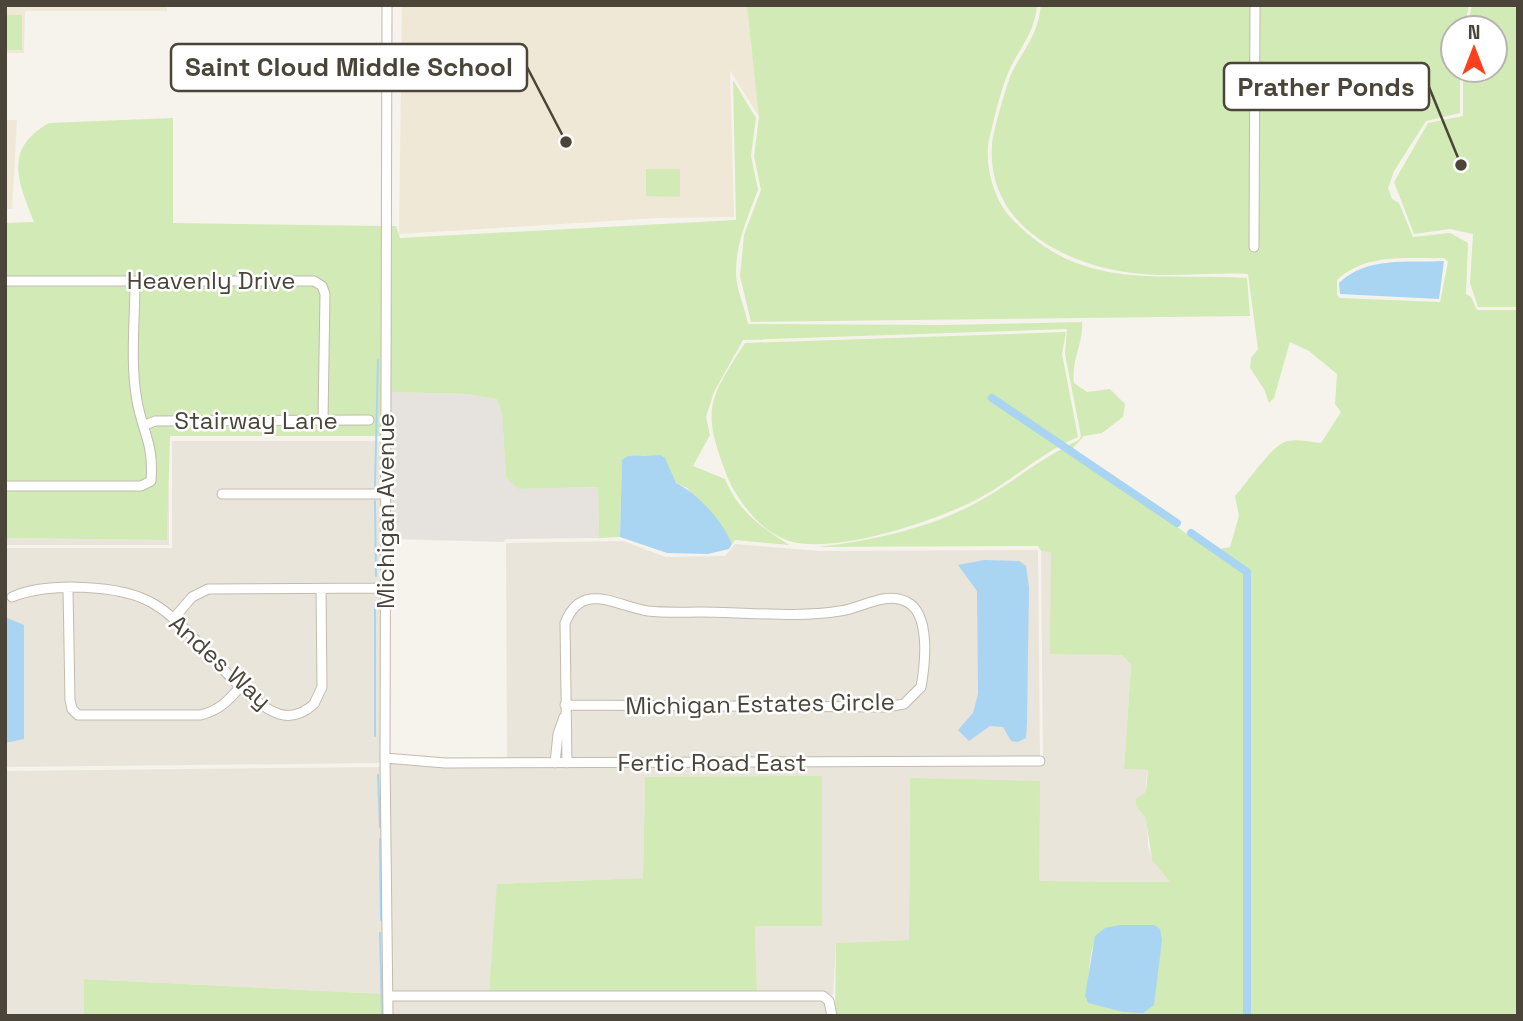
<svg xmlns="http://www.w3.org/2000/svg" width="1523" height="1021" font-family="'Space Grotesk',sans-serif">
<rect width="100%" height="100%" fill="#f6f3ec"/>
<path fill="#eae5da" d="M172,441H387L385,763L5,767V548H172Z
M169,473V545H5V538L167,540Z
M623,541L666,557L725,556L735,544L820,551L1038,550L1040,761L507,762L506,543Z
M1041,551L1051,553V653L1122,655L1131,665L1124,769L1148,770L1146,780L1148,845L1152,860L1170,882L1039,881L910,778L909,940L836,943L833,995L757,993L755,926H822L645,777L643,878L498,884L489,992H392L389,757L504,758L507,765L1040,764L1043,761Z
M381,767L385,994L84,979V1016H5V771Z
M388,996H823L832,1016H388Z"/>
<path fill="#e6e2dd" d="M390,392L466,394L497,399L502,414L506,478L520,489L598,487L599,538L506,539L503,542L390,539Z"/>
<path fill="#efe8d6" d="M5,5H167V11H25L24,53H5Z
M402,5H821L824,222L730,70L734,217L658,218L399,234Z
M5,120H17L12,209H5Z"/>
<path fill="#d2eab5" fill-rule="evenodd" d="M747,5H1037C1035,33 1019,48 1008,73C1000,92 994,119 989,140C984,165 994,201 1012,219C1083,293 1156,272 1247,278L1250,316L751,322L740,276L744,235L761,190L754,156L759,117Z
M1041,5H1469L1464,28H1453V70H1460V113L1426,121L1394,171L1388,188L1392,199L1399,203L1413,237L1450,233L1468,243L1466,294L1471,297L1477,310H1518V1016H835L836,943L909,940L910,778L1040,781L1039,881L1170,882L1152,860L1146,818L1136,806V799L1146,792L1148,770L1124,769L1131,665L1122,655L1050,654L1051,553L1041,551L1038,546L818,547C875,540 933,528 983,499C1016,480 1044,456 1079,440L1081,436L1065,354L1067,329L743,340L714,392L706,417L710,435L693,466L725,479C738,511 761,527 789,545L735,540L732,544L687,488L676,483L659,455H643L622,460L620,537L599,538L598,487L519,489L506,478L502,414L497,399L466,394L390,392L392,226H396L400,238L736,220L733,80L756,118L751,156L758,190C748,216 735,245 736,275C737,291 745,308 748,324L944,325L1082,322C1084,342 1071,359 1074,383L1087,392L1110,389L1125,404L1123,417L1102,433L1084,436L1070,451L1211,551L1230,547L1239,516L1235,496C1248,482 1273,443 1288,441C1298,439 1311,442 1321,443L1341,412L1335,404L1337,374L1309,351L1290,342L1274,398L1269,403L1264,389L1250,368L1251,358L1258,349L1248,274C1213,272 1177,277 1142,274C1070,268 986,228 992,144C993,132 1007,83 1012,72C1025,48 1038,34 1041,5ZM1444,258L1448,262L1440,302L1340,298L1337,295V280C1366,253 1406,259 1444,258ZM1105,928L1156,977L1154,1005L1103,1006L1088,1003L1085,997C1092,974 1085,944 1105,928Z
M1472,5H1518V307H1478L1470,283L1473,234L1450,229L1414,234L1394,182L1428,123L1463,116V70H1495V28H1467Z
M5,15H22V50H5Z
M173,118V223L383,226V436H170L167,540L5,538V223L34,222C18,182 3,149 49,123Z
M646,169H680V197L646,196Z
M1066,332L1062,354L1078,437C1043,452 1016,477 983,496C940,520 841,553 793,542C763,535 738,502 727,476C702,411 707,401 745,343Z
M822,776V926H755L757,993L489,992L497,884L643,878L645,777Z
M84,979L385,994V1016H84Z"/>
<path fill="#a9d4f2" d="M1444,261L1439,299L1340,294L1339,283C1367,256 1407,263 1444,261Z
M660,455L665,458L676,483C698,494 722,520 732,544L729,549L708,554L667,553L620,537L622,460L628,456Z
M984,560L1019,561L1026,566L1029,587L1027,723L1026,738L1018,742L1011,741L1003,727L990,726L969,741L958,730L973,713L978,694L977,591L958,565Z
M5,617L24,625V739L5,743Z
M1120,925H1154L1160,929L1162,940L1154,1005L1143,1013L1124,1012L1088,1003L1085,996L1095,936L1105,928Z"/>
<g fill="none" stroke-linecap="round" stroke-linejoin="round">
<path stroke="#a9d4f2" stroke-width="2" d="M375,486L378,360
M375,501L376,576
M375,736V603
M378,775L380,827
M380,839L381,920
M380,933L382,1016"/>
<path stroke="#a9d4f2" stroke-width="8" d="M992,398L1177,523
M1191,533L1247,572V1016"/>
<g stroke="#c2bbae" stroke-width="11">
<path id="minor" d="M387,5L385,758L388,1016
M1254,247L1255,5
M5,281H314L322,286L325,294L323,420
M145,425L155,421L369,420
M5,486H141L151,481C154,443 143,434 137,401C130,363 135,320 135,281
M222,494H387
M68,589L70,700L72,709L78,715H200C219,711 229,700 241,686
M12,597C46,582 121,584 154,604C195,628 240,701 279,714C292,718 304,713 314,704L322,687L321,589
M174,618L192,597L208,589L386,588
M565,705L886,707L904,704L921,687C925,665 931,614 907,602C885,591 862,608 840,611C797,618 745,612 701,612C683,612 665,613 648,611C616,606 582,580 565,623L567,763
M385,758L445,763L1040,761
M555,763L558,734L564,717
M388,996H823L829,1001L832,1016"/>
</g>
<use href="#minor" stroke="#fff" stroke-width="9"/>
</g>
<g text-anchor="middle" stroke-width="5" stroke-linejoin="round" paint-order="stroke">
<g font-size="24" fill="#4b4439" stroke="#fff">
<text x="211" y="289">Heavenly Drive</text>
<text x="256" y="429">Stairway Lane</text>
<text transform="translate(386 511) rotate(-90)" y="8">Michigan Avenue</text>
<text transform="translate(220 662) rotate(42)" y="8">Andes Way</text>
<text transform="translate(760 704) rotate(-1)" y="8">Michigan Estates Circle</text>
<text x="712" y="771">Fertic Road East</text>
</g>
</g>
<path fill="none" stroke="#4b4439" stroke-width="2.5" d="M566 142L527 67M1461 165L1429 87"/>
<g fill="#4b4439" stroke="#fff" stroke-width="2.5">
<circle cx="566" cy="142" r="7"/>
<circle cx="1461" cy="165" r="7"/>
</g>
<g fill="#fff" stroke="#4b4439" stroke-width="2.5">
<rect x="171" y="44" width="356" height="47" rx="7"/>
<rect x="1224" y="63" width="205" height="47" rx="7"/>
</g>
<g font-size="26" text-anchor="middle" font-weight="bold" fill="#4b4439">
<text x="349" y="76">Saint Cloud Middle School</text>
<text x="1326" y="96">Prather Ponds</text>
</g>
<rect width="1523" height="1021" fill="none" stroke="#4b4439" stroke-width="14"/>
<g transform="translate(1474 49)"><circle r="33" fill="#ffffff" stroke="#b7b4b0" stroke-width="2"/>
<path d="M0-5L12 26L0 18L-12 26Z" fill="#fc3f1d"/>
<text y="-10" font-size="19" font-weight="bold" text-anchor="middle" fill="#4b4439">N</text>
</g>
</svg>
